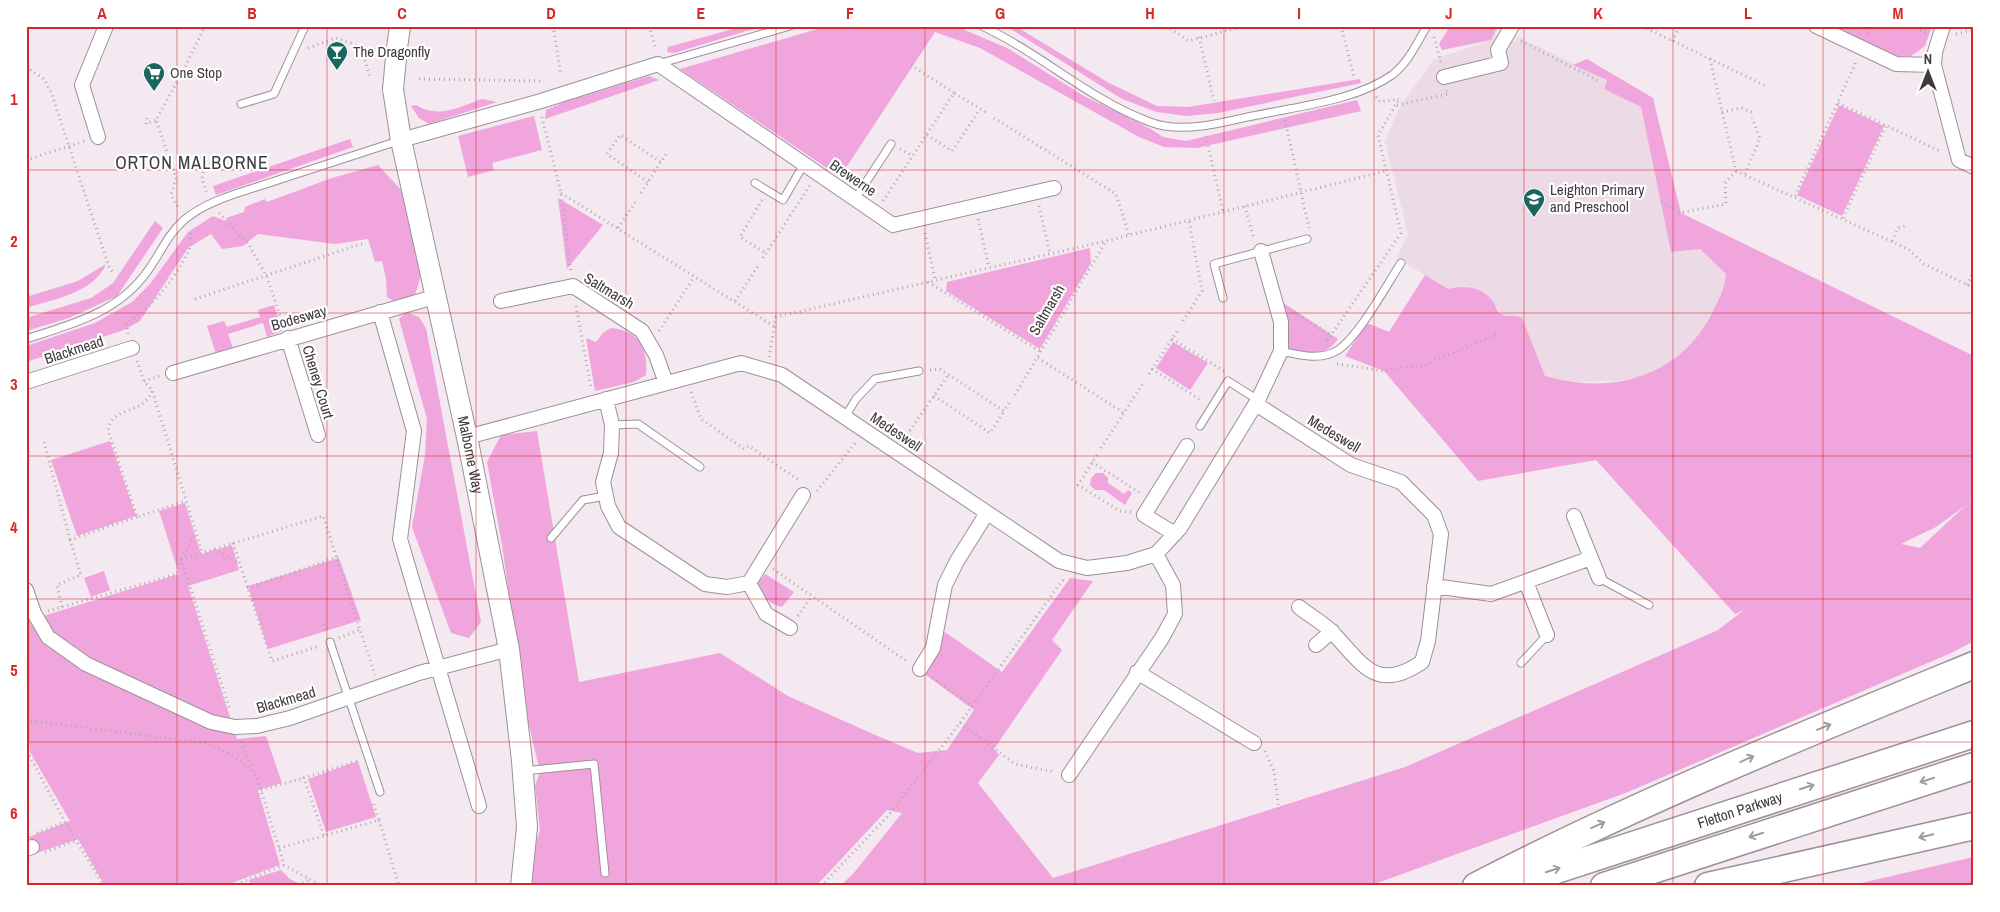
<svg xmlns="http://www.w3.org/2000/svg" width="2000" height="912" font-family="'Archivo Narrow',sans-serif">
<rect width="100%" height="100%" fill="#f4e8f1"/>
<path fill="#eddae7" d="M1495,33L1514,42L1517,36L1607,80L1604,89L1641,107L1671,252L1700,249L1726,274L1725,287L1707,323L1694,342L1678,357L1661,369L1643,377L1617,381L1563,382L1545,377L1522,318L1515,315H1503L1483,292L1475,288L1463,286L1448,289L1397,258L1408,234L1385,142L1398,110L1433,60L1491,40Z"/>
<path fill="#f0a5dc" fill-rule="evenodd" d="M744,26H763L674,53L667,52L668,47Z
M828,26L960,28L1007,48L1084,96L1151,129L1163,137L1186,141L1357,100L1361,111L1197,148L1164,147L1139,137L980,48L935,32L840,177L680,69Z
M1006,26H1015L1109,83L1157,106L1188,107L1360,79L1361,83L1218,113L1186,116L1157,112L1122,99Z
M1450,26H1498L1491,40L1442,50L1439,44Z
M1829,26H1932L1925,46L1911,56L1893,57Z
M1587,59L1653,98L1681,213L1974,356V497L1969,502L1974,499V641L1951,653L1628,792L1369,886H840L853,874L902,813L887,810L816,886H533L531,859L540,830L535,786L540,772L526,713L502,545L487,462L501,435L537,431L579,682L720,653L788,696L873,734L918,753L947,750L974,710L919,670L945,632L1002,672L1070,578L1093,581L1052,640L1062,650L994,749L999,755L978,783L1053,878L1405,767L1718,630L1744,610L1735,614L1596,460L1478,481L1384,371L1345,356L1367,323L1389,332L1425,275L1448,289C1465,285 1483,286 1494,303C1496,307 1497,313 1503,315C1510,317 1515,314 1522,318L1545,376C1610,395 1677,378 1710,317C1717,302 1725,290 1726,274L1700,249L1671,252L1641,107L1604,89L1607,80L1573,65ZM1965,506L1920,548L1901,544L1936,527Z
M649,76L659,80L545,119L546,110L564,102Z
M482,99L497,102L429,124L419,118L411,106L416,105C438,119 459,107 482,99Z
M1839,105L1884,126L1842,216L1797,195Z
M534,116L542,150L492,163L494,170L468,177L458,136Z
M350,139L353,147L216,195L213,186Z
M378,165L403,192L422,272L415,295L395,302L387,297L386,278L382,261L375,262L368,239L335,244L258,234L243,246L222,249L211,234L188,248L140,321L124,330L26,362V346L95,323L132,302L150,284L188,232L213,216L228,222L226,218L244,212L245,207L265,199L267,202L332,178Z
M558,198L603,225L567,269Z
M155,221L163,228L117,296L69,318L26,331V318L91,298L113,283Z
M1090,248L1091,263L1040,349L946,291L947,282Z
M106,264C94,293 54,299 26,308V297L78,281Z
M1282,302L1338,339C1326,358 1304,353 1286,348Z
M274,305L282,331L267,337L263,323L228,334L233,348L216,354L207,326L224,321L227,327L260,317L258,310Z
M406,312L419,317L426,328L481,622L469,638L451,633L412,527L425,455L427,419L399,319Z
M611,328C640,331 648,348 646,375L634,382L595,391L586,338L596,342L603,333Z
M1173,342L1208,363L1190,390L1156,368Z
M110,441L136,516L77,536L51,460Z
M1096,473H1103L1108,478V483L1124,494L1128,490L1132,493L1125,505L1104,490H1095L1090,485L1091,478Z
M185,503L201,554L232,545L239,570L188,586L237,739L266,736L282,783L258,790L280,865L224,886H105L78,839L37,853L29,837L70,821L30,752L26,717V596L40,617L179,574L159,511Z
M339,558L361,620L268,649L248,586Z
M104,571L110,590L91,597L84,578Z
M765,574L794,592L782,607C768,604 764,597 757,584Z
M358,761L376,817L326,832L308,779Z
M1974,857V886H1848Z
M281,870L290,879L298,883L288,886H251L249,880Z"/>
<g fill="none" stroke-linecap="round" stroke-linejoin="round">
<g stroke="#9c9199" stroke-width="9">
<path id="lane" d="M982,26C1040,53 1090,100 1150,122C1165,128 1186,128 1202,126C1221,124 1240,118 1258,115C1300,106 1357,100 1392,75C1408,63 1417,43 1427,26
M658,64L790,26
M241,104L274,94L305,26
M755,183L783,200L804,164
M855,199L891,144
M1223,298L1214,264L1307,239
M26,339C73,324 120,312 149,269C161,252 168,234 184,220C209,199 246,191 275,181C316,168 357,154 398,141
M1281,351C1299,355 1321,361 1338,350C1359,336 1386,286 1401,263
M845,417L856,399L875,379L919,371
M612,425L638,424L700,467
M1200,426L1228,381L1258,400
M551,538L583,500L606,496
M1599,578L1649,605
M330,642L380,792
M1521,663L1547,635
M523,771L594,764L605,873"/>
</g>
<g stroke="#9c9199" stroke-width="16">
<path id="street" d="M1816,26L1896,64L1934,65
M1943,26L1935,52L1934,65L1959,160L1974,167
M1444,77L1501,63L1498,50L1512,26
M98,137L82,85L106,26
M401,140L541,101L658,64L893,225L1054,188
M501,301L573,286L642,331L656,355L666,383
M380,312L414,431L400,539L479,806
M288,338L318,435
M173,373L434,297
M26,382L132,348
M606,399L612,425L611,453L603,482L608,506L619,527L705,584L727,587L749,583L803,495
M1256,404L1351,465L1401,482L1434,515L1441,534L1428,641L1422,662C1377,693 1363,665 1333,633C1324,623 1310,616 1299,607
M467,437L741,363L782,375L1059,561L1087,568L1127,563L1156,554L1180,528L1258,400L1281,351V322L1261,251
M1574,516L1599,578
M1175,534L1144,515L1187,446
M1526,582L1547,635
M749,583L766,614L790,628
M1434,586L1491,594L1591,558
M26,590L34,613L48,637L86,664L211,722L235,727L257,726L290,718L419,673L509,649
M1316,645L1332,631
M920,669L933,648L945,585L957,561L987,513
M1137,672L1254,743
M1069,775L1162,638L1175,614L1173,585L1156,554
M26,849L32,847"/>
</g>
<g stroke="#9c9199" stroke-width="22">
<g id="secondary">
<path d="M397,48L400,26"/>
<path id="s1" d="M393,89L401,140L467,437L509,649L522,761L527,827L521,886"/>
</g>
</g>
<g stroke="#9c9199" stroke-width="29">
<g id="highway">
<path d="M1476,886C1638,802 1806,734 1974,665"/>
<path id="s2" d="M1507,886L1974,734"/>
<path d="M1604,886L1974,766"/>
<path d="M1708,886L1974,826"/>
</g>
</g>
<path stroke="#b2a9b0" stroke-width="3" stroke-dasharray="1 4" stroke-linecap="butt" d="M553,26L561,75
M649,26L656,49
M1166,26L1189,41L1244,26
M1341,26L1354,77
M1642,26L1766,86
M1911,26L1926,33
M1868,34L1872,26
M1956,34L1974,30
M1199,37L1214,101
M1434,37L1441,62
M1521,41L1601,82
M1672,41L1680,26
M308,48L336,38L361,47L370,78
M1710,59L1736,171L1908,249L1924,264L1974,288
M911,65L954,93
M26,67L44,79L51,92L109,267L113,272
M183,71L205,26
M419,79L542,81
M177,82L156,120L176,178L171,195L180,210
M1376,97L1380,102L1399,99
M1838,103L1942,152
M1397,105L1448,94L1447,90
M1722,112L1741,108L1754,113
M542,117L561,193L571,272
M147,118L146,124L156,120
M994,118L1116,194L1129,235
M1285,120L1309,228
M927,135L952,151L980,109
M1206,136L1223,212
M900,149L913,156
M206,157L202,179L207,193
M26,160L85,141
M1745,174L1760,138L1752,118
M648,182L607,154L620,135L661,162
M561,193L775,327
M641,193L666,154
M1795,196L1857,60
M762,200L740,237L766,253
M883,201L954,93L986,112
M1661,202L1679,213L1726,204L1725,183L1736,171
M1039,206L1050,254
M1245,206L1254,240
M219,213L249,245L267,277L283,325
M1843,218L1886,125
M978,219L989,267
M618,228L636,201
M925,233L935,279
M1892,241L1898,228L1908,225
M763,258L810,185
M928,282L1041,352
M1967,285L1974,271
M195,299L364,243
M735,301L758,266
M576,306L591,388
M1294,312L1331,335
M1183,321L1202,291L1189,221
M659,331L694,277
M128,334L126,323C150,312 177,275 189,250C191,245 190,237 191,231
M1172,339L1224,371
M1327,341L1401,233L1378,135L1399,99
M769,357L776,317L1106,241L1386,171
M1038,358L1124,413
M137,361L144,381L152,390L202,552
M1337,364L1384,371L1409,366L1420,367L1497,334
M1152,369L1202,401
M930,370L940,369L1004,411L1009,403
M1149,374L1178,330
M144,381L160,376
M152,391C142,416 113,405 108,430L137,517L186,501
M691,392L701,419L744,449L749,446L800,481
M1015,395L1106,241
M934,396L990,433L1004,411
M904,439L949,374
M44,442L70,540
M1101,448L1144,382
M1097,455L1078,485L1120,511L1131,512
M1092,462L1140,493
M817,491L855,443
M233,543L272,661L320,646
M214,549L237,562
M181,559L230,710
M181,559L323,516L375,675
M773,569L908,662
M247,588L338,557
M62,607L57,585L81,575L70,540L137,517
M48,611L177,574L181,559L196,533
M798,616L812,596
M324,624L327,632
M339,638L359,630
M932,678L973,706
M26,720L204,743C223,749 237,757 251,770
M960,723L1015,764L1055,772
M26,736L28,753L65,822L104,886
M241,742L261,790L284,865L322,886
M1265,751L1274,771L1279,811
M357,761L304,778L324,836L379,820L373,802
M261,790L304,778
M379,820L399,886
M37,833L65,822
M279,848L324,836
M45,852L78,840
M232,886L240,883
M242,886L240,883L284,865
M293,886L310,880
M821,886L888,816L960,723L1065,577"/>
<use href="#lane" stroke="#fff" stroke-width="7"/>
<use href="#street" stroke="#fff" stroke-width="14"/>
<use href="#secondary" stroke="#fff" stroke-width="20"/>
<use href="#highway" stroke="#fff" stroke-width="26"/>
<g stroke="#9c9199" stroke-width="22" stroke-linecap="butt">
<path id="secondary-bridge" d="M393,89L397,48"/>
</g>
<use href="#secondary-bridge" stroke="#fff" stroke-width="20"/>
</g>
<defs><path id="oneway-shaft" d="M-6 0H5M1.5-3L5.5 0L1.5 3" fill="none" stroke-width="1.6" stroke-linecap="round" stroke-linejoin="round" transform="scale(1.25)"/></defs>
<g stroke="#9f9c9e">
<use href="#oneway-shaft" transform="translate(1824 727) rotate(-22)"/>
<use href="#oneway-shaft" transform="translate(1747 759) rotate(-24)"/>
<use href="#oneway-shaft" transform="translate(1927 780) rotate(162)"/>
<use href="#oneway-shaft" transform="translate(1807 787) rotate(-18)"/>
<use href="#oneway-shaft" transform="translate(1598 825) rotate(-24)"/>
<use href="#oneway-shaft" transform="translate(1756 835) rotate(162)"/>
<use href="#oneway-shaft" transform="translate(1926 836) rotate(167)"/>
<use href="#oneway-shaft" transform="translate(1553 870) rotate(-18)"/>
</g>
<path fill="none" stroke="#d62828" stroke-width="1" stroke-opacity="0.55" d="M177,26V886M327,26V886M476,26V886M626,26V886M776,26V886M925,26V886M1075,26V886M1224,26V886M1374,26V886M1524,26V886M1673,26V886M1823,26V886M26,170H1974M26,313H1974M26,456H1974M26,599H1974M26,742H1974"/>
<defs>
<g id="bar-pin" transform="scale(1.125)"><path d="M0 17L-7.5 6A9.5 9.5 0 1 1 7.5 6Z" fill="#19655f" stroke="#fff"/><path d="M-6-5H6L.8 .8V4.5H3.5V6h-7V4.5H-.8V.8Z" fill="#fff"/></g>
<g id="supermarket-pin" transform="scale(1.125)"><path d="M0 17L-7.5 6A9.5 9.5 0 1 1 7.5 6Z" fill="#19655f" stroke="#fff"/><path d="M-6-5.5h2.5l.6 2H6L4.5 2H-2.5L-4.4-4H-6ZM-1.5 3.2a1.3 1.3 0 1 0 .1 0ZM3 3.2a1.3 1.3 0 1 0 .1 0Z" fill="#fff"/></g>
<g id="school-pin" transform="scale(1.125)"><path d="M0 17L-7.5 6A9.5 9.5 0 1 1 7.5 6Z" fill="#19655f" stroke="#fff"/><path d="M0-5L7-2L0 1L-7-2ZM-4 1L0 2.5L4 1V4Q0 6-4 4Z" fill="#fff"/></g>
</defs>
<g fill-rule="evenodd">
<use href="#bar-pin" x="337" y="52"/>
<use href="#supermarket-pin" x="154" y="73"/>
<use href="#school-pin" x="1534" y="199"/>
</g>
<g text-anchor="middle" stroke-width="4.5" stroke-linejoin="round" paint-order="stroke">
<g font-size="15" fill="#3f3a3d" stroke="#fff" text-anchor="start">
<text x="353" y="57">The Dragonfly</text>
<text x="170" y="78">One Stop</text>
<text x="1550" y="195">Leighton Primary<tspan x="1550" dy="17">and Preschool</tspan></text>
</g>
<g font-size="15" fill="#3f3a3d" stroke="#fff">
<text transform="translate(853 178) rotate(34)" y="5">Brewerne</text>
<text transform="translate(609 291) rotate(31)" y="5">Saltmarsh</text>
<text transform="translate(1047 310) rotate(-60)" y="5">Saltmarsh</text>
<text transform="translate(299 318) rotate(-16)" y="5">Bodesway</text>
<text transform="translate(74 350) rotate(-18)" y="5">Blackmead</text>
<text transform="translate(318 382) rotate(73)" y="5">Cheney Court</text>
<text transform="translate(896 432) rotate(34)" y="5">Medeswell</text>
<text transform="translate(1334 434) rotate(31)" y="5">Medeswell</text>
<text dy="5" stroke="none"><textPath href="#s1" startOffset="374">Malborne Way</textPath></text>
<text transform="translate(286 700) rotate(-16)" y="5">Blackmead</text>
<text dy="5" stroke="none"><textPath href="#s2" startOffset="245">Fletton Parkway</textPath></text>
</g>
<g font-size="18" letter-spacing="1" fill="#3f3a3d" stroke="#fff">
<text x="192" y="169">ORTON MALBORNE</text>
</g>
</g>
<rect width="2000" height="912" fill="none" stroke="#ffffff" stroke-width="55"/>
<g transform="translate(1928 72)" stroke="#ffffff" stroke-width="4" paint-order="stroke">
<path d="M0-4L9 19L0 12L-9 19Z" fill="#3f3a3d"/>
<text y="-8" font-size="14" font-weight="bold" text-anchor="middle" fill="#3f3a3d">N</text>
</g>
<rect x="28" y="28" width="1944" height="856" fill="none" stroke="#d62828" stroke-width="2"/>
<g font-size="16" text-anchor="middle" font-weight="bold" fill="#d62828">
<text x="102" y="19">A</text>
<text x="252" y="19">B</text>
<text x="402" y="19">C</text>
<text x="551" y="19">D</text>
<text x="701" y="19">E</text>
<text x="850" y="19">F</text>
<text x="1000" y="19">G</text>
<text x="1150" y="19">H</text>
<text x="1299" y="19">I</text>
<text x="1449" y="19">J</text>
<text x="1598" y="19">K</text>
<text x="1748" y="19">L</text>
<text x="1898" y="19">M</text>
<text x="14" y="105">1</text>
<text x="14" y="247">2</text>
<text x="14" y="390">3</text>
<text x="14" y="533">4</text>
<text x="14" y="676">5</text>
<text x="14" y="819">6</text>
</g>
</svg>
